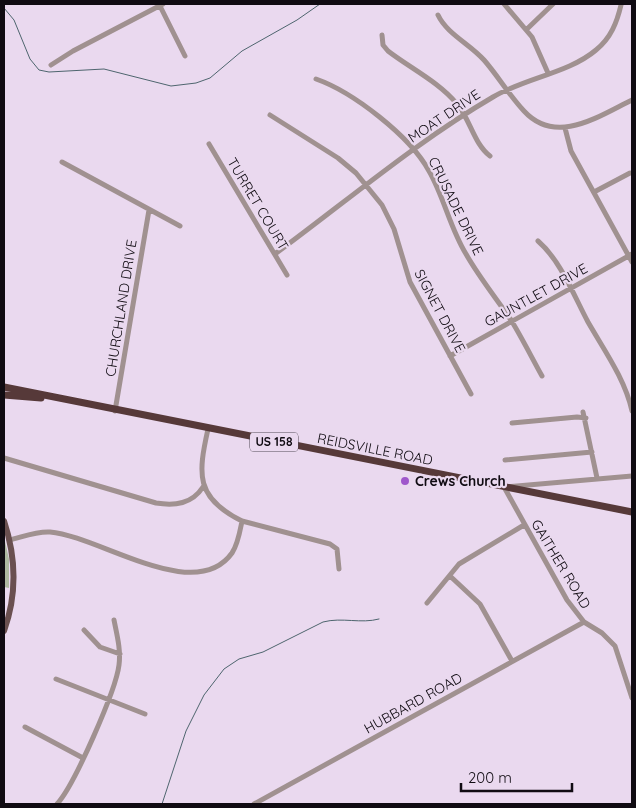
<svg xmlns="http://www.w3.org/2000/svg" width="636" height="808" font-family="Quicksand,sans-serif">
<rect width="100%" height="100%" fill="#ead9ef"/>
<path fill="#aeb8a1" d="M4,537L9,559V588L4,587Z"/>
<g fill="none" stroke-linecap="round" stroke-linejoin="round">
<path stroke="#4e656e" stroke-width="1" d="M4,8L14,20L30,59L39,70L49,72L104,69L171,86L196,83L210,78L242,51L297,20L320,4
M162,804L186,731L204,695L224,669L239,659L263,652L323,622C342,617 361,624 379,619"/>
<path stroke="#a09190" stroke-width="5" d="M159,4L185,56
M504,4L532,37L548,73
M438,15C447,34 470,44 484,60C498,76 509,95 524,111C556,146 599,116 632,100
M527,29L553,4
M382,35L383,45L388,51C410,68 439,82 457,104C470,119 474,144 490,156
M51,65L73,51L163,4
M316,79C353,92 410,136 429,171C444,197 450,228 466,254C479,277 496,298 511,320C522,338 532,358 542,376
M270,115L338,158L356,173L382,205L394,229L410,282L471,394
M565,128L571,151L632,262
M209,144L287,275
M62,162L180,226
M594,192L630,173
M538,241C561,261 574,296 588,322C604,350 625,379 632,411
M275,254C347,201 416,142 493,97C525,78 569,73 596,50C611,38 617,22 621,5
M450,356L632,254
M115,411L149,210
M583,412L597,478
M512,423L577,417L586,418
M208,429C198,474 195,498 242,521L330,544L337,549L339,569
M4,458L156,503C175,506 192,504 203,487
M505,460L592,452
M632,476L504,487L567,600L584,622L602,633L615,646L632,698
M9,540C22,537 37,531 50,532C99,536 195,605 232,553C238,544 240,531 242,521
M450,576L480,604L512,661
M427,603L459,564L524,525
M84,630L100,647L120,654
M56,679L145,714
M25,727L83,758
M57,804C74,786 116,690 119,665C121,650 117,635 114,620
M254,804L584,622"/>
<path stroke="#6a5050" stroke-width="6" d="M4,521C16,557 17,595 4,631"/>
<path stroke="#563939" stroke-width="7" d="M4,387L632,512
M4,395L41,398"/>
</g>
<circle fill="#9f57cb" stroke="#ead9ef" stroke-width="2" cx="405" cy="481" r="5"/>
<g text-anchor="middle" stroke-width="4.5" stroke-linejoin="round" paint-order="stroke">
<rect fill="#ead9ef" stroke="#514954" stroke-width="1" x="250" y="432.5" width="48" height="19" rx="4"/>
<g font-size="12" font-weight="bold" fill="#100b12">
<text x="274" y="446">US 158</text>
</g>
<g font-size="14" fill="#100b12" stroke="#ead9ef">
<text transform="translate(444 116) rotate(-34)" y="5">MOAT DRIVE</text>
<text transform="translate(258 204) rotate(59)" y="5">TURRET COURT</text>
<text transform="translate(456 206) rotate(64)" y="5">CRUSADE DRIVE</text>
<text transform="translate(536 295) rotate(-29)" y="5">GAUNTLET DRIVE</text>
<text transform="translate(121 308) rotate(-81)" y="5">CHURCHLAND DRIVE</text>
<text transform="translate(440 311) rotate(62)" y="5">SIGNET DRIVE</text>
<text transform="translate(375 449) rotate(11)" y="5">REIDSVILLE ROAD</text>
<text transform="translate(561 564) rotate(59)" y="5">GAITHER ROAD</text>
<text transform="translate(413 703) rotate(-29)" y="5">HUBBARD ROAD</text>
</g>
<g font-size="14" font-weight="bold" fill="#100b12" stroke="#ead9ef" text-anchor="start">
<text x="415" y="486">Crews Church</text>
</g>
</g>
<rect width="636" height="808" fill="none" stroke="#100b12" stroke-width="10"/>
<path d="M461 783v8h111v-8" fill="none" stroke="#100b12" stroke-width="2.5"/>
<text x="468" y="783" font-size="15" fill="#100b12" stroke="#ead9ef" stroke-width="4" paint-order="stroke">200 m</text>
</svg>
